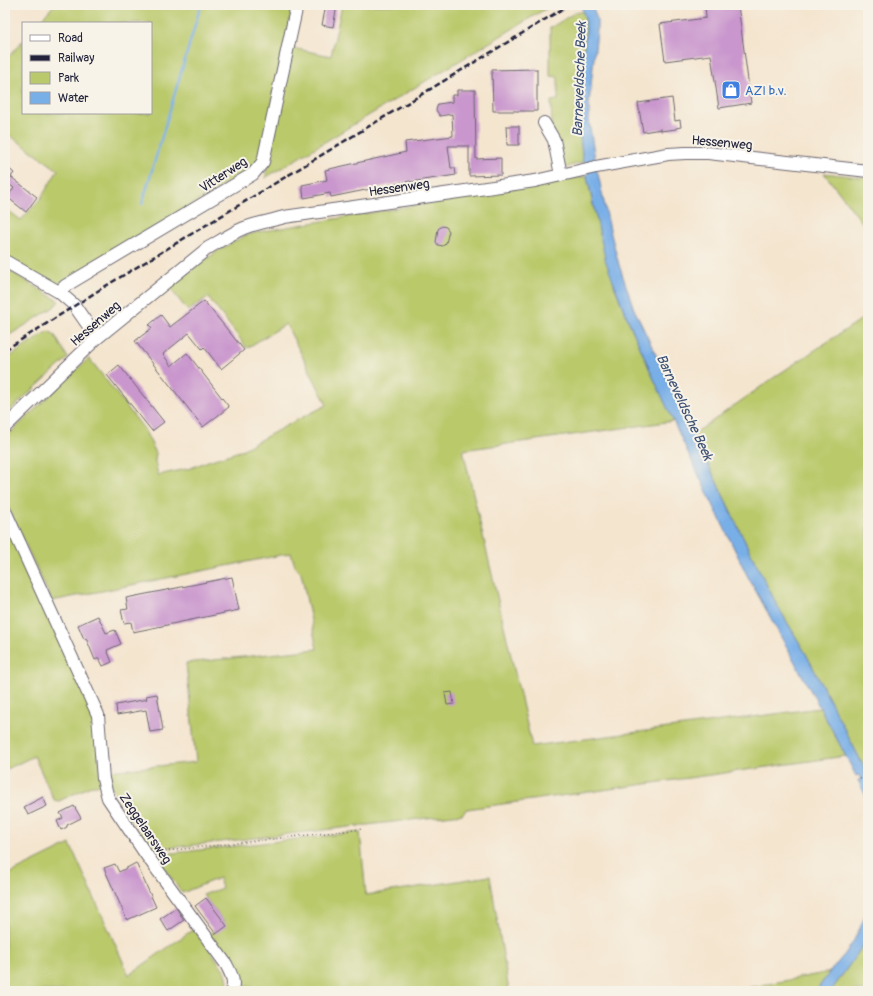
<svg xmlns="http://www.w3.org/2000/svg" width="873" height="996" font-family="Pangolin,sans-serif">
<rect width="100%" height="100%" fill="#f7f3e8"/>
<filter id="ink" filterUnits="userSpaceOnUse"><feTurbulence type="fractalNoise" baseFrequency=".025" numOctaves="2"/><feDisplacementMap in="SourceGraphic" scale="8" xChannelSelector="R" yChannelSelector="G"/><feConvolveMatrix kernelMatrix="1 2 1 2 8 2 1 2 1" color-interpolation-filters="sRGB"/></filter>
<filter id="wash" filterUnits="userSpaceOnUse"><feTurbulence type="fractalNoise" baseFrequency=".012" numOctaves="4" result="noise"/><feDisplacementMap in="SourceGraphic" scale="16" xChannelSelector="R" yChannelSelector="G"/><feGaussianBlur stdDeviation="0.9" result="paint"/><feColorMatrix in="noise" values="0 0 0 0 0 0 0 0 0 0 0 0 0 0 0 0 0 1.4 0 .05"/><feComposite in="paint" operator="in"/></filter>
<g filter="url(#wash)">
<rect width="100%" height="100%" fill="#f4e5cf"/>
<path fill="#bac96b" stroke="#6e7653" d="M54,5H293L259,164L57,287L5,258V211L6,209L21,220L41,198L58,170L5,132V61L23,40V113H151V23H38Z
M342,5H552L265,178L292,48L331,56Z
M576,12H583L585,19L586,29L579,101L578,121L583,162L565,168L552,126L551,101L558,100V77L550,76V28Z
M824,173L868,178V230Z
M587,176L592,201L615,288L623,308L653,377L674,421L463,450L532,746L820,708L846,756L467,809L462,814L151,850L113,790L110,783L108,771L196,762L186,663L317,649L301,573L295,566L291,553L52,601L5,501V438L89,358L144,429L156,453L155,461L158,475L191,468L208,461L240,451L295,421L327,405L286,324L247,348L208,297L188,311L169,287L216,252L244,236L258,232Z
M5,268L59,301L54,307L5,338Z
M868,315V770L866,771L806,654L777,605L750,552L694,434L779,374Z
M48,331L54,334L68,358L5,415V360Z
M5,520L95,718L102,785H93L59,801L54,800L34,756L5,770Z
M360,832L366,895L490,876L509,991H267L236,984L210,933L224,922L203,895L222,888L219,878L182,893L155,855Z
M70,844L129,975L195,928L226,973L228,981L226,991H5V876Z
M868,938V991H831L862,947Z
M830,972L816,991H731Z"/>
<path fill="#79afe7" stroke="#4e6891" d="M581,5H592L597,19V31L589,103V121L597,172L598,174L610,230L619,265L634,309L750,552L777,605L806,654L866,771L864,772L866,776L868,775V804L865,794L858,780L861,779L859,775L856,776L835,735L747,575L689,455L653,377L623,308L606,262L587,176L588,173L586,164L583,162L578,121L579,101L586,29L585,19Z
M868,908V938L862,947L831,991H816L832,969L845,954L853,942L860,928Z"/>
<g fill="none" stroke-linecap="round" stroke-linejoin="round">
<path stroke="#79afe7" stroke-width="2.5" d="M142,204L201,5"/>
</g>
<g id="blocks">
<path fill="#c996cd" d="M326,5H337L333,27L322,25Z
M705,5H738L751,103L719,108L711,55L665,61L660,24L706,18Z
M537,69V111H493L492,70Z
M457,90H475L476,159L501,158V175L469,176V146H448L451,168H455L456,175L410,182V181L331,197L330,193L304,198L302,185L327,180L325,170L406,152L405,142L453,136L452,114L440,116L436,110L438,104L452,102V95H457Z
M672,98L675,121L680,120L681,127L676,128V129L661,131V129L643,132L638,103Z
M506,126H519V145H507Z
M5,165L14,173L11,177L37,197L26,212L7,197L14,188L7,183L5,185Z
M442,226L446,227L449,231L446,243L443,246L438,245L436,242L438,229Z
M204,301L244,350L221,369L204,347L202,349L189,333L163,354L171,366L187,353L229,407L203,427L135,341L152,328L149,325L161,315L170,327Z
M119,365L164,422L152,431L107,375Z
M232,577L239,610L133,632L131,622L124,623L121,610L128,609L126,598Z
M98,616L106,633L115,630L121,644L107,650L112,662L103,666L99,658L95,660L86,638L84,639L78,625Z
M452,692L454,704L447,705L445,693Z
M157,694L163,730L150,732L146,710L117,715L116,705L147,699L146,696Z
M43,797L47,806L28,815L24,807Z
M74,806L81,818L67,825V827L61,830L57,821L63,818L60,813Z
M136,863L156,907L127,920L104,868L115,864L119,872Z
M206,898L227,926L216,934L195,906Z
M176,908L184,920L168,931L160,919Z"/>
</g>
</g>
<g filter="url(#ink)">
<use href="#blocks" fill-opacity="0" stroke="#6c666f" stroke-width="1"/>
<g fill="none" stroke-linecap="round" stroke-linejoin="round">
<g stroke="#6c666f" stroke-width="14">
<path id="minor" d="M544,123L554,140L561,175
M5,261L59,292L74,305L97,338
M59,292L65,286L253,174L263,162L297,5
M5,427L97,338L208,248C220,241 232,233 244,228C257,223 271,221 284,217L535,181L596,167L668,154L685,153H708L868,171
M5,511L98,715L103,779L108,798L145,853L226,964C231,974 235,980 232,991"/>
</g>
<path stroke="#6c666f" stroke-width="1.5" stroke-dasharray="1 3" stroke-linecap="butt" d="M860,778L867,774
M157,852L362,829"/>
<use href="#minor" stroke="#fff" stroke-width="12"/>
<path stroke="#22223b" stroke-width="2.5" stroke-dasharray="6 3" stroke-linecap="butt" d="M5,350L104,287L569,5"/>
</g>
</g>
<defs>
<g id="shop-square" transform="scale(1)"><rect x="-9" y="-9" width="18" height="18" rx="4" fill="#3f7fe0" stroke="#f7f3e8"/><path d="M-5-2.5h2.3a2.7 3.5 0 0 1 5.4 0H5L5.5 6h-11ZM-1.5-2.5h3a1.5 2.3 0 0 0-3 0Z" fill="#fff"/></g>
</defs>
<g fill-rule="evenodd">
<use href="#shop-square" x="731" y="90"/>
</g>
<g text-anchor="middle" stroke-width="4" stroke-linejoin="round" paint-order="stroke">
<g font-size="13" fill="#366cbe" stroke="#f7f3e8" text-anchor="start">
<text x="745" y="95">AZI b.v.</text>
</g>
<g font-size="13" fill="#22223b" stroke="#f7f3e8">
<text transform="translate(722 142) rotate(5)" y="5">Hessenweg</text>
<text transform="translate(223 174) rotate(-33)" y="5">Vitterweg</text>
<text transform="translate(399 187) rotate(-8)" y="5">Hessenweg</text>
<text transform="translate(95 323) rotate(-41)" y="5">Hessenweg</text>
<text transform="translate(146 828) rotate(56)" y="5">Zeggelaarsweg</text>
</g>
<g font-size="14" font-style="italic" fill="#405377" stroke="#f7f3e8">
<text transform="translate(579 79) rotate(-88)" y="5">Barneveldsche Beek</text>
<text transform="translate(685 407) rotate(65)" y="5">Barneveldsche Beek</text>
</g>
</g>
<rect width="873" height="996" fill="none" stroke="#f7f3e8" stroke-width="20"/>
<rect x="22" y="22" width="130" height="92" fill="#f7f3e8" stroke="#a29fa3"/>
<rect x="30" y="35" width="20" height="6" fill="#ffffff" stroke="#a29fa3"/>
<text x="58" y="42" font-size="12" fill="#22223b">Road</text>
<rect x="30" y="55" width="20" height="6" fill="#22223b" stroke="#a29fa3"/>
<text x="58" y="62" font-size="12" fill="#22223b">Railway</text>
<rect x="30" y="72" width="20" height="12" fill="#bac96b" stroke="#a29fa3"/>
<text x="58" y="82" font-size="12" fill="#22223b">Park</text>
<rect x="30" y="92" width="20" height="12" fill="#79afe7" stroke="#a29fa3"/>
<text x="58" y="102" font-size="12" fill="#22223b">Water</text>
</svg>
